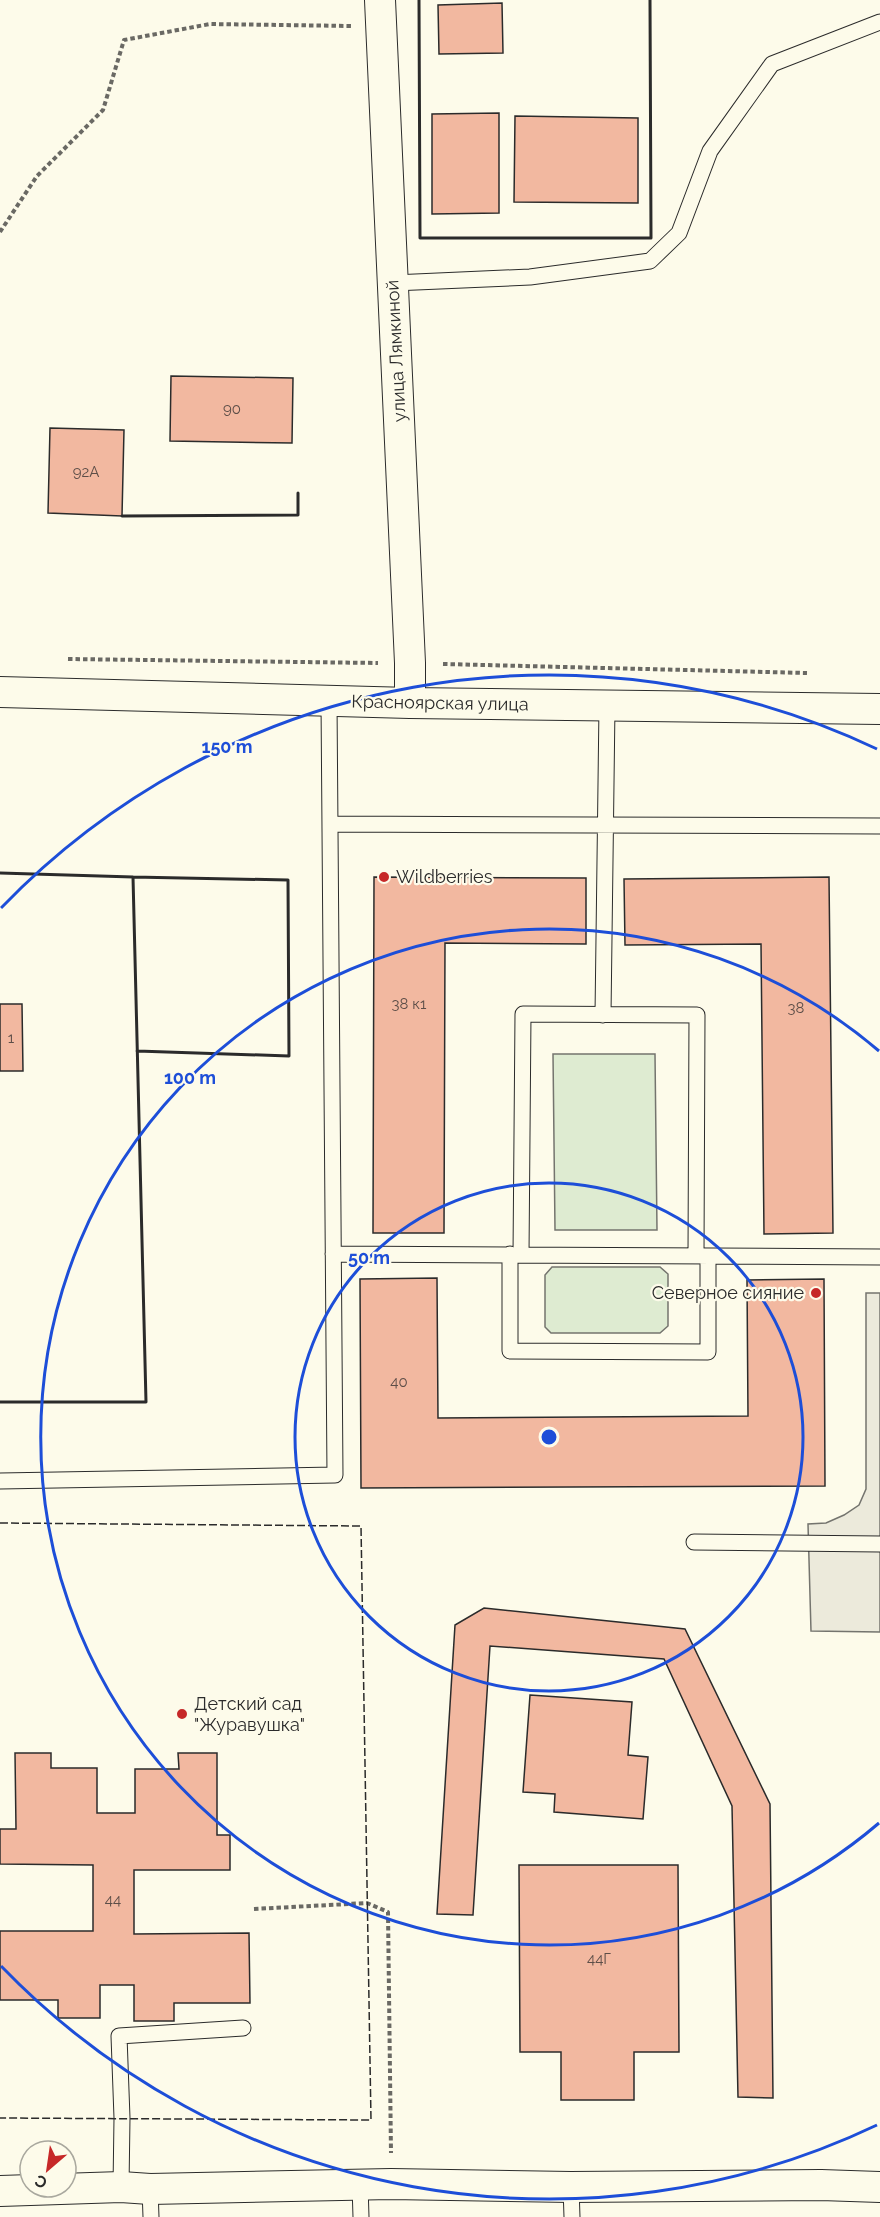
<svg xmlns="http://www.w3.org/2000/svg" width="880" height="2217" font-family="Raleway,sans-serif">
<rect width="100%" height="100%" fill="#fdfbea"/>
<path fill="#deebd1" stroke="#74746e" stroke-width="1.5" d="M553,1054H655L657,1230H555Z
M552,1267H660L668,1274V1326L660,1333H551L545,1327V1275Z"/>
<path fill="#eceadb" stroke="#74746e" stroke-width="1.5" d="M866,1293H880V1632L811,1631L808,1524L826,1523L844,1515L859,1505L866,1489Z"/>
<path fill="#f2b8a0" stroke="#2b2b2b" stroke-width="1.5" d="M502,3L503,53L439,54L438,5Z
M499,113V213L432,214V114Z
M515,116L638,118V203L514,202Z
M171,376L293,378L292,443L170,441Z
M50,428L124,430L122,516L48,513Z
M374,877L586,878V944L445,943L444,1233H373Z
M829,877L833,1233L764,1234L761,944L625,945L624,879Z
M0,1004H22L23,1071H0Z
M437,1278L438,1418L748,1416L747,1280L824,1279L825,1486L361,1488L360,1279Z
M484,1608L685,1629L770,1804L773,2098L738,2097L732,1806L664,1659L490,1646L473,1915L437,1914L455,1625Z
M530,1695L632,1702L628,1755L648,1757L643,1819L554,1812L555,1794L523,1792Z
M15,1753H51V1768H97V1813H135V1769H179L178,1753H217V1835H230V1870H134V1934L249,1933L250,2003H174V2021H134V1985H100V2018H58V2000H0V1931H93V1865L0,1864V1829H16Z
M519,1865H678L679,2052H634V2100H561V2052H520Z"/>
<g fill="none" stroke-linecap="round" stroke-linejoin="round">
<g stroke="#2b2b2b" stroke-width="17">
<path id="lane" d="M393,283L530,277L650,261L679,233L710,151L772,64L880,22
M330,824L880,826
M603,1015L607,706
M333,1254L880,1257
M510,1254V1351L708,1352V1256
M521,1255L523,1014L697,1015L696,1256
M0,1481L335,1475L329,701
M694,1542L880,1544
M360,2185L361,2217
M121,2187L122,2118L119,2036L243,2028
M571,2187L572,2217
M150,2189L151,2217"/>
</g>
<g stroke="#2b2b2b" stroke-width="32">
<path id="street" d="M380,0L410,663V703
M0,692L410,703L880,709
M0,2191L121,2187L150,2189L391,2184L571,2187L821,2185L880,2187"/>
</g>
<path stroke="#6a6964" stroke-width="4" stroke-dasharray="4.5 3" stroke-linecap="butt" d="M0,232L37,176L103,110L124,40L210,24L351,26
M68,659L378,663
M443,664L807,673
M254,1909L367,1903L388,1912L391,2153"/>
<use href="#lane" stroke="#fdfbea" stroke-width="15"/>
<use href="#street" stroke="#fdfbea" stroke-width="30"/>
<path stroke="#2b2b2b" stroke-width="1.5" stroke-dasharray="8 3" stroke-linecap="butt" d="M0,1523L361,1526L371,2120L0,2118"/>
<path stroke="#2b2b2b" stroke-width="3" d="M419,0L420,238H651L650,0
M122,516L298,515V493
M0,873L133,877L146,1402H0
M133,877L288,880L289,1056L137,1051"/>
</g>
<g fill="none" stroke="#1d4ed8" stroke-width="3">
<circle cx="549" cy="1437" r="254"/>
<path d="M879 1823A508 508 0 1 1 879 1051"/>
<path d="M877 2125A762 762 0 0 1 1 1966M1 908A762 762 0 0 1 877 749"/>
</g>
<g fill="#c62828" stroke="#fdfbea" stroke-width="2">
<circle cx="384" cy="877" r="6"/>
<circle cx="816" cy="1293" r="6"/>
<circle cx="182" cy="1714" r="6"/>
</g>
<g text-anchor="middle" stroke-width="4.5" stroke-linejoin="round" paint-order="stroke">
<g font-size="15" fill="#5d4e48">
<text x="232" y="414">90</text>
<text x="86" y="477">92А</text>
<text x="409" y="1009">38 к1</text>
<text x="796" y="1013">38</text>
<text x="11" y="1043">1</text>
<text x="399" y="1387">40</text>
<text x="113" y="1905">44</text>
<text x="599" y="1964">44Г</text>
</g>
<g font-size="18" fill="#2b2b2b" stroke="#fdfbea">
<text transform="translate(396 351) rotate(-93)" y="6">улица Лямкиной</text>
<text transform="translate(440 703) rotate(1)" y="6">Красноярская улица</text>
</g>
<g font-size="18" fill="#2b2b2b" stroke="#fdfbea" text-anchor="start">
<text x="396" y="883">Wildberries</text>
<text x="804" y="1299" text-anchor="end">Северное сияние</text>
<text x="194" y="1710">Детский сад<tspan x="194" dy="21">"Журавушка"</tspan></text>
</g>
</g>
<circle cx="549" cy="1437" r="9" fill="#1d4ed8" stroke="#fdfbea" stroke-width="3"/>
<g font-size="18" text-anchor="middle" font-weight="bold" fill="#1d4ed8" stroke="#fdfbea" stroke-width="4.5" stroke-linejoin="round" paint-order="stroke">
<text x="227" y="753">150 m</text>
<text x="190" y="1084">100 m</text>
<text x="369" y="1264">50 m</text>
</g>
<g transform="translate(48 2169) rotate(209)"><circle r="28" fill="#fdfbea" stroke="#a9a89e" stroke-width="1.5"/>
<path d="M0-4.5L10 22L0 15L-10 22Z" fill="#c62828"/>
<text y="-9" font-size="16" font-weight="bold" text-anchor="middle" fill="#2b2b2b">С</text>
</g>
</svg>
